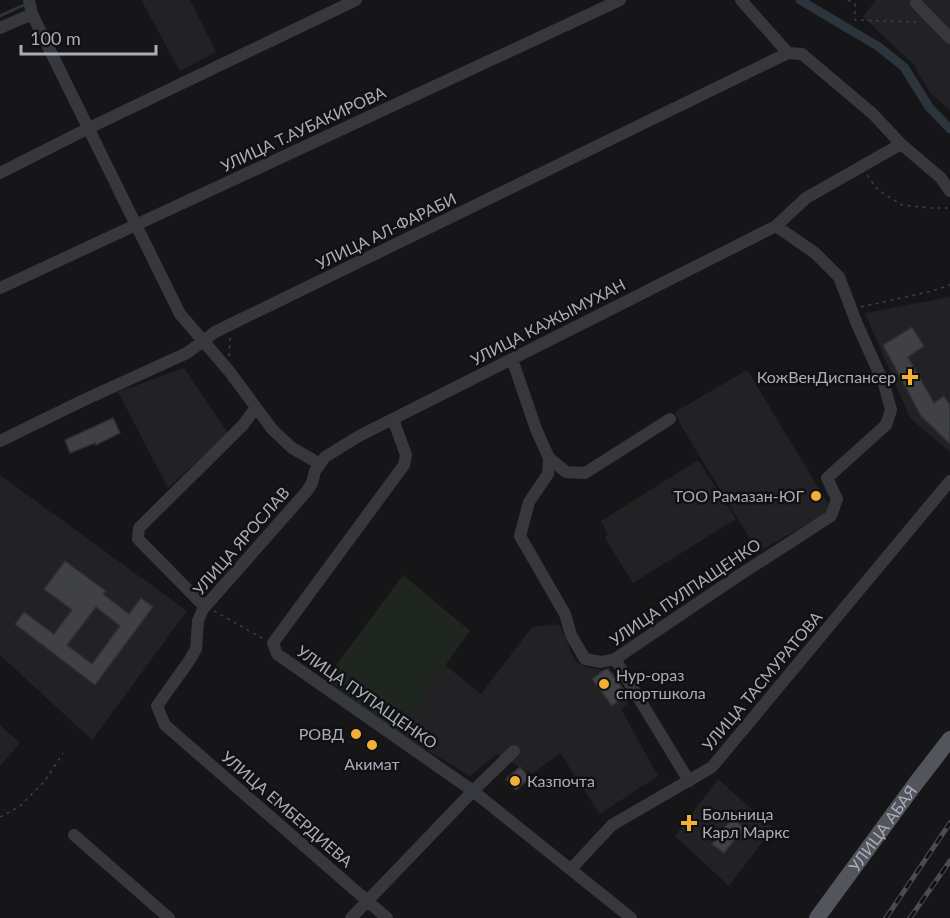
<svg xmlns="http://www.w3.org/2000/svg" width="950" height="918" font-family="Lato,sans-serif">
<rect width="100%" height="100%" fill="#161618"/>
<path fill="#222225" d="M141,0H190L216,52L180,71Z
M876,0H950V110L931,94L913,64L863,17Z
M950,297V452L910,418L865,313Z
M184,368L228,433L168,488L118,392Z
M747,370L832,510L758,552L680,424L675,412Z
M698,460L736,519L633,583L605,538L608,535L601,521Z
M0,475L187,611L92,740L0,655Z
M559,624L575,661L586,667L613,672L628,703L621,709L658,776L600,814L560,753L532,774L497,754L470,776L397,732L445,665L481,694L532,627Z
M0,725L20,743L0,766Z
M718,779L773,828L729,886L675,836Z"/>
<path fill="#1e261f" d="M403,575L470,631L397,732L326,679Z"/>
<g fill="none" stroke-linecap="round" stroke-linejoin="round">
<path stroke="#2c353c" stroke-width="3" d="M0,16L26,4"/>
<path stroke="#2c353c" stroke-width="9" d="M800,0L879,47L904,67L929,107L950,129"/>
</g>
<path fill="#404145" stroke="#303034" stroke-width="1.5" fill-rule="evenodd" d="M912,327L924,346L908,357L934,403L944,396L950,405V444L921,416L883,345Z
M113,418L120,433L96,445L95,443L70,453L65,440Z
M65,561L106,591L103,594L129,614L141,598L153,607L95,685L15,624L24,612L54,634L72,610L44,589ZM96,607L120,626L92,664L67,645Z
M608,669L627,694L612,706L592,679L604,670Z
M520,767L530,778L516,790L506,779Z
M732,818L744,828L724,853L712,844Z"/>
<g fill="none" stroke-linecap="round" stroke-linejoin="round">
<path stroke="#3d3f44" stroke-width="1.5" stroke-dasharray="3 4.5" stroke-linecap="butt" d="M848,0L855,4V20L917,22
M867,175L878,190L902,205L931,208H950
M861,307L932,291L950,285
M229,356L230,336
M214,611L262,638
M0,817L20,806L44,782L63,753"/>
<path stroke="#37383d" stroke-width="12" d="M29,0L32,14
M741,0L788,53L802,54L873,114L901,144L941,178L950,191
M916,3L950,38
M0,28L32,14L180,314L229,371L272,429L292,448L320,464
M0,173L89,128L356,0
M0,288L620,0
M512,359L536,429L549,458L548,474L529,502L520,536L565,614L571,635L585,659L601,662L615,659L738,576L831,516L837,499L827,478L886,425L891,410L884,384L857,324L839,277L815,253L776,226
M393,419L406,455L404,465L273,643L277,654L473,791L631,918
M0,441L84,400L187,353L215,332L788,53
M549,458L566,472L585,473L670,419
M205,607L138,539L139,528L243,425L256,407
M615,659L689,781
M74,835L169,918
M571,869L612,825L712,767L950,481
M351,918L473,791L514,751
M387,918L165,725L157,706L189,661L196,649L198,621L203,609L307,491L312,483L315,471L325,457L359,436L776,226L806,198L901,144"/>
<path stroke="#53555c" stroke-width="16" id="s1" d="M817,918L916,783L950,739"/>
<g stroke="#4a4c52" stroke-width="5">
<path id="rail" d="M886,918L950,823
M910,918L950,861"/>
</g>
<use href="#rail" stroke="#111113" stroke-width="3" stroke-dasharray="9" stroke-linecap="butt"/>
</g>
<g fill="#f2b134" stroke="#111113" stroke-width="2">
<path d="M907 368h6v6h6v6h-6v6h-6v-6h-6v-6h6z"/>
<circle cx="816" cy="496" r="6"/>
<circle cx="604" cy="684" r="6"/>
<circle cx="356" cy="734" r="6"/>
<circle cx="372" cy="745" r="6"/>
<circle cx="515" cy="781" r="6"/>
<path d="M686 814h6v6h6v6h-6v6h-6v-6h-6v-6h6z"/>
</g>
<g text-anchor="middle" stroke-width="5" stroke-linejoin="round" paint-order="stroke">
<g font-size="16" fill="#a8adb8" stroke="#111113">
<text transform="translate(303 129) rotate(-25)" y="6">УЛИЦА Т.АУБАКИРОВА</text>
<text transform="translate(386 231) rotate(-26)" y="6">УЛИЦА АЛ-ФАРАБИ</text>
<text transform="translate(548 322) rotate(-27)" y="6">УЛИЦА КАЖЫМУХАН</text>
<text transform="translate(241 541) rotate(-49)" y="6">УЛИЦА ЯРОСЛАВ</text>
<text transform="translate(685 592) rotate(-34)" y="6">УЛИЦА ПУЛПАЩЕНКО</text>
<text transform="translate(762 681) rotate(-50)" y="6">УЛИЦА ТАСМУРАТОВА</text>
<text transform="translate(367 697) rotate(35)" y="6">УЛИЦА ПУПАЩЕНКО</text>
<text transform="translate(287 809) rotate(41)" y="6">УЛИЦА ЕМБЕРДИЕВА</text>
<text dy="6" stroke="none"><textPath href="#s1" startOffset="111">УЛИЦА АБАЯ</textPath></text>
</g>
<g font-size="16" fill="#a8adb8" stroke="#111113" text-anchor="end">
<text x="896" y="383">КожВенДиспансер</text>
<text x="804" y="502">ТОО Рамазан-ЮГ</text>
<text x="616" y="681" text-anchor="start">Нур-ораз<tspan x="616" dy="18">спортшкола</tspan></text>
<text x="344" y="740">РОВД</text>
<text x="372" y="770" text-anchor="middle">Акимат</text>
<text x="527" y="787" text-anchor="start">Казпочта</text>
<text x="702" y="820" text-anchor="start">Больница<tspan x="702" dy="18">Карл Маркс</tspan></text>
</g>
</g>
<path d="M21 45v9h135v-9" fill="none" stroke="#a8adb8" stroke-width="3"/>
<text x="30" y="45" font-size="18" fill="#a8adb8" stroke="#111113" stroke-width="4.5" paint-order="stroke">100 m</text>
</svg>
